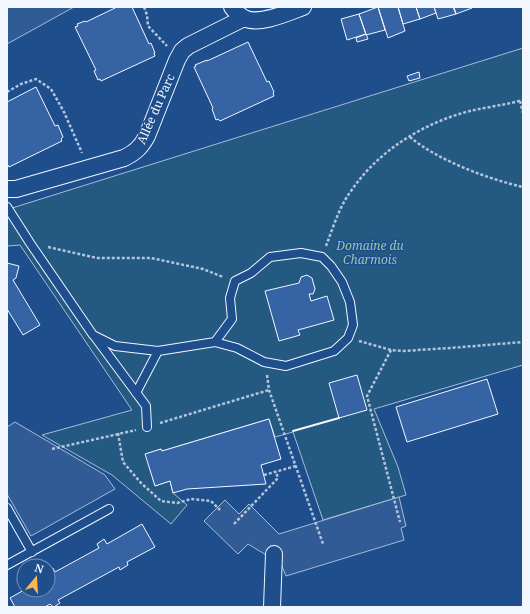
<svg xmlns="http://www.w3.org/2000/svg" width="530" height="614" font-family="'Noto Serif',serif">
<rect width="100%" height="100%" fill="#1f4e8c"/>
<path fill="#245a82" stroke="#a8bbd7" d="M523,48V365L374,409L398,467L406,495L323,520L293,432L275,437L269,419L162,451L161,449L146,454L155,486L170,481L173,493L187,505L171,524L112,475L42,435L132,410L20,245L7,246V211L9,209Z"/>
<path fill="#305b95" stroke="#a8bbd7" d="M7,7H74L7,44Z
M15,422L105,475L115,489L31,536L7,494V427Z
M399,497L406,526L401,528L404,540L286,576L281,564L248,544L238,554L204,521L225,500L239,514L249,504L279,534Z"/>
<path fill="#3563a3" stroke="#f2f6ff" d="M117,7H132L149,44L151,43L155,53H154L155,56L101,81L100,79L98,80L94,71L96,70L75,27L78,26L77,24L85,21L86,22Z
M378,7L385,30L366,35L359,14Z
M378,7H398L405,31L388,38Z
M398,7H416L420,19L403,24Z
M416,7H434L436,13L420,19Z
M434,7H453L456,14L438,19Z
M454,7H471L472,8L456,14Z
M359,14L366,34L347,40L341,19Z
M366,34L368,39L357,42L356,38Z
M248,42L267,82L269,81L274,92L273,93L274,96L220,121L218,119L216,120L212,109L213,108L194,67L196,66L195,65L207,60V61Z
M419,72L420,78L409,81L407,76Z
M36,87L55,126L58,125L63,137L61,139L62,141L9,167L8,165H7V102Z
M7,263L19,266L16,278L13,280L40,325L23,335L7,309Z
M307,275L312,278L315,289L313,294H309L311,301L327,296L334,320L298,330L300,335L279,341L265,291L299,283L301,277Z
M357,375L367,410L339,418L329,383Z
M487,379L498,414L407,442L396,407Z
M269,419L281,459L261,465L266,484L187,489L173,493L170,481L155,486L145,454L161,449L162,451Z
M142,524L155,547L127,562L128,565L120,570L119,567L58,600L60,603L54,607H53L50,604L45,607H15L10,598L24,590H48V571L53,568L55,572L99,548L97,544L104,539L107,544Z"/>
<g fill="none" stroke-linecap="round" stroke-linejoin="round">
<g stroke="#f2f6ff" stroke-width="10">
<path id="service" d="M7,207L30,243L93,335L115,346L158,351L215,342L237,348L264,362L286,366L334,351L348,338L353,325L350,302L342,282L331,266L322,257L301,253L270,257L251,273L235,281L230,298L232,319L215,342
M95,337L146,406L147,427
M136,393L158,351
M7,508L32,552
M7,565L109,509"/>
</g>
<g stroke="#f2f6ff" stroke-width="18">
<path id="minor" d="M232,7C235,11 240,16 244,18C259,26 289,12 303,7
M7,189H16L124,158C136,152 141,147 147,136L177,60L182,51L188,46L244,18
M272,607L274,554"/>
</g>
<path stroke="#b3c4dc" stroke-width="2.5" stroke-dasharray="3 2" stroke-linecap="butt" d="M144,7L147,15L148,26L167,46
M7,92L21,84L36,79L51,89L64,112L82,153
M520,101L523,113
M410,137C437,160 488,179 523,187
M326,246C333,228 339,207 351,191C378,151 423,123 470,111C487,107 505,105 523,100
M48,247L97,258H151L203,269L223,277
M359,341L391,350L403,351L450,348L523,342
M391,350L367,396L400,522
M267,375L269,390L323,544
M160,423L269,390
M118,433L123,462L141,483L161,501L177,503L191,499L211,501L220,510
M52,449L136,430
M264,475L296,466
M234,524L278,478L276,472"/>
<use href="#service" stroke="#1f4e8c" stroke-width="8"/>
<use href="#minor" stroke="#1f4e8c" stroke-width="16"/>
<path stroke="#f2f6ff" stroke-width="2" d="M293,431L339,418"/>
</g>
<g text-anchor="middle" stroke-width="3" stroke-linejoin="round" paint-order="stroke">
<g font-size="12" fill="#f2f6ff" stroke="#1f4e8c">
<text transform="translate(156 109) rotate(-66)" y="4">Allée du Parc</text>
</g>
<g font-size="12" font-style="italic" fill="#97c8a6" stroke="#1f4e8c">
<text x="370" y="250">Domaine du<tspan x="370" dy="14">Charmois</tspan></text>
</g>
</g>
<rect width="530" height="614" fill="none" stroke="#f2f6ff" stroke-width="16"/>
<g transform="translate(36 578) rotate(18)"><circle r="19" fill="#1f4e8c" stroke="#7391ba"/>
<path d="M0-3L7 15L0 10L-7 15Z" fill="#ffb74d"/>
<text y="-6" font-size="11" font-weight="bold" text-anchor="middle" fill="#f2f6ff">N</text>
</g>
</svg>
